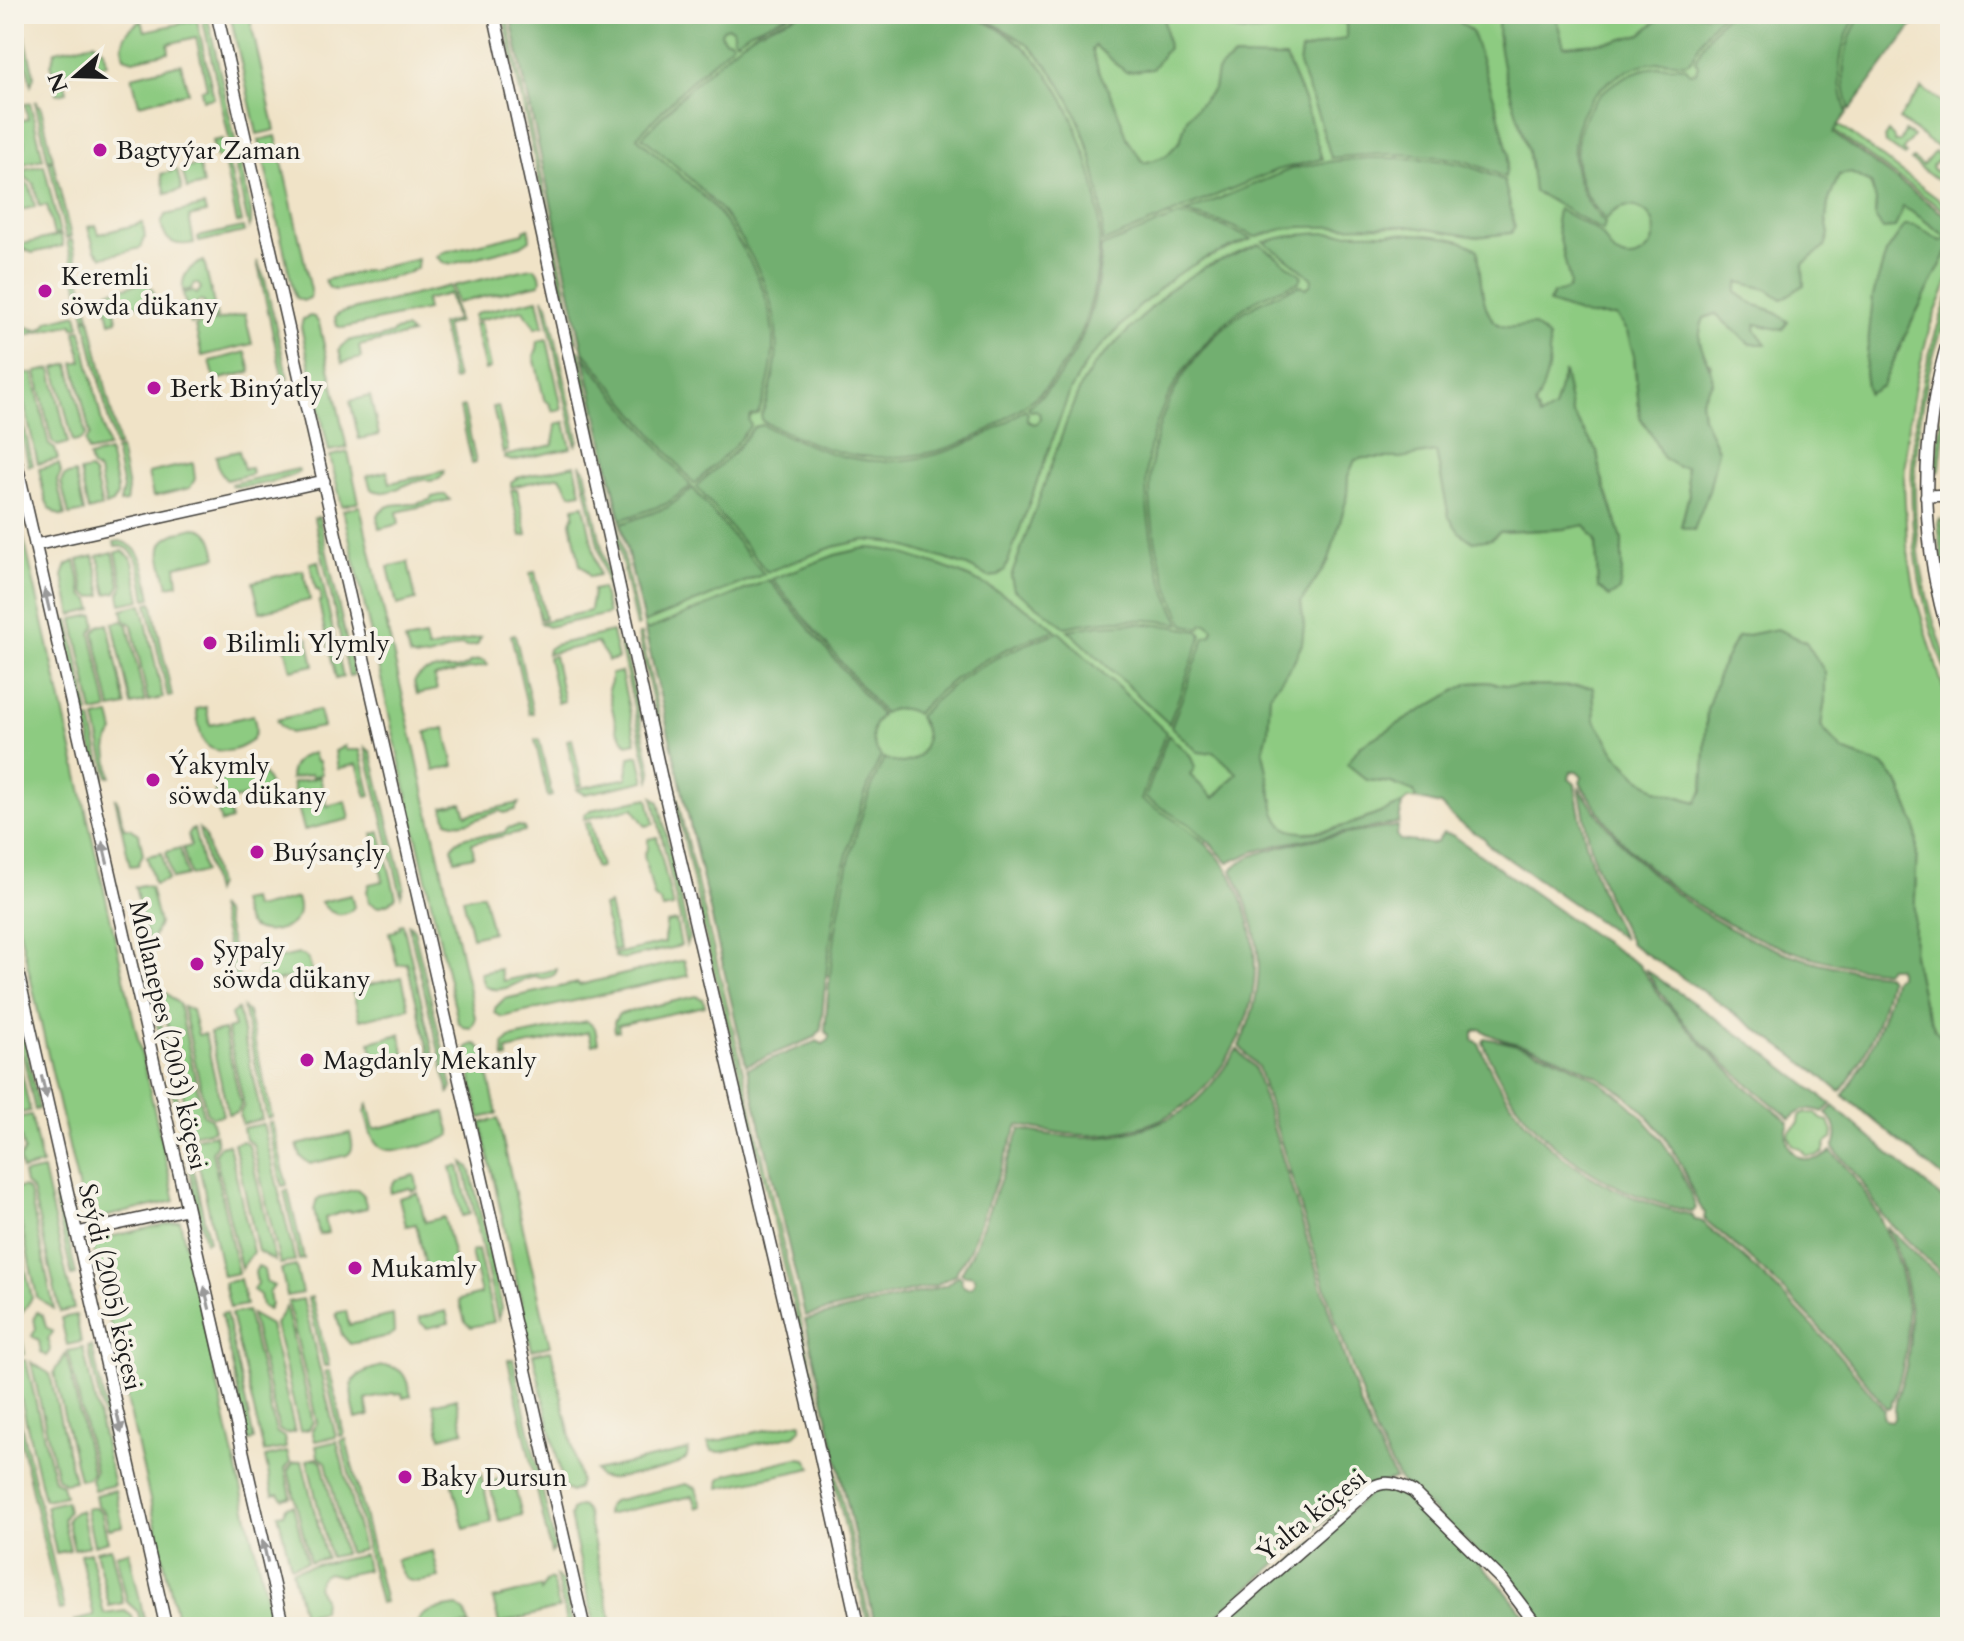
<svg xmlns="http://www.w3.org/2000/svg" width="1964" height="1641" font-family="Cardo,serif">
<rect width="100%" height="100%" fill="#f7f3e8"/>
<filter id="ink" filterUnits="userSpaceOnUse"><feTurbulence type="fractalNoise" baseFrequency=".0125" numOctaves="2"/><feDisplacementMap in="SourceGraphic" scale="16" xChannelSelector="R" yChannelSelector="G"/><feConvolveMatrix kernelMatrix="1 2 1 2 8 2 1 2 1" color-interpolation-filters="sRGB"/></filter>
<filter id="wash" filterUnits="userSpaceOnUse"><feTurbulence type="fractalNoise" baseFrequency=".006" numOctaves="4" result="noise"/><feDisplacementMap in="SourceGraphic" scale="32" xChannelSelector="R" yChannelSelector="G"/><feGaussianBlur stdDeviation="1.8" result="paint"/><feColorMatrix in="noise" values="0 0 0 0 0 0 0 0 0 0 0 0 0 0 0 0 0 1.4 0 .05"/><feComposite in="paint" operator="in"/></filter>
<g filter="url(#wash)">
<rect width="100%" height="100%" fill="#f0e3c7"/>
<path fill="#8dcb81" stroke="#54744e" stroke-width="2" fill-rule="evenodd" d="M16,14H20L34,76L31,85Z
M230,14H249L275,130L257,134Z
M503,14H507L509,26L577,342L573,338Z
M510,14H1919L1830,133L1634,360L1640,417L1651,434L1686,466L1689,494L1681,527L1718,450L1703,417L1701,400L1711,365C1699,347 1696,338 1704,318L1715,314L1750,344L1756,324L1776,312L1753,304L1735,292L1739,282L1767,289L1825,247L1829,234L1826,220L1828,203L1839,175L1851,173L1870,183L1876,201L1875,218L1903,206L1917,215L1948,238L1941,241L1906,225L1886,253L1872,313L1865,373L1882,386L1915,315L1950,247V277L1930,326L1915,385L1907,437L1904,482L1907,545L1916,598L1950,711V1048L1935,1029L1923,1002L1913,955L1917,843L1915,824L1898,782L1884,766L1843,751L1821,726L1825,699V672L1707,709L1703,791L1697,802L1656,790L1636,775L1616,754L1595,720L1593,687L1512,686L1486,682L1469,683L1360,746L1348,764L1367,780L1391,783L1414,792L1416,799H1408L1402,804C1378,814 1300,849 1279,822C1270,810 1272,788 1267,775L993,1078L708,901L621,524ZM1597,451L1601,475L1622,539L1598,587L1596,541L1585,524L1564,529L1499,532Z
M202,16L207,19L209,23L251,212V223L249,228Z
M197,20L214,98L203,100L201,90L207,88L196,37L168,44L169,52L133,60L124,57C119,40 127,28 142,21L145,31Z
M95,42L103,50L107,64L91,67L90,66L63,74L67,92L57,94L51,65L55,51Z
M181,64L188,92L139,104L132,76Z
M1922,88L1950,108V157L1899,119Z
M35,101L41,108L53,159L48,160Z
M30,103L43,159L23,164L21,155L25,146L19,121L28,119L25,104Z
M1839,125L1950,208V215L1834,131Z
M1905,131L1913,136L1902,151L1906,154L1904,156L1886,143L1884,138L1888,132L1893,136L1895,142H1900Z
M276,136L311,290L310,298L303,301L296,298L294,294L259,140Z
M223,139L242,222L237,223L223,157L216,158L212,141Z
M1934,152L1941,158L1932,166L1934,171H1940L1945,175L1940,180L1935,179L1911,161L1913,159L1923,166Z
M53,161L71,237L66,238L49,162Z
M44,165L60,234L54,235L47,205L39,206L34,184L26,178L24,169Z
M199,165L203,185L187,189L182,169Z
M177,170L182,190L166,194L161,174Z
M24,182L30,186L35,207L20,210L14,185Z
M204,206L206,213L189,217L194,243C176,247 165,243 161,224L165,215Z
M143,223L145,238L141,248L103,257L95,250L88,227L96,225L99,234Z
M243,227L244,232L199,242L198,237Z
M529,228L530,240L521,246L452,264L444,263L437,257L444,252L524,233V230Z
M61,235L63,246L32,253L24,249L14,253V246Z
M72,240L89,316L85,317L67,241Z
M418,259L417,268L406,274L338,290C330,290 327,287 325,280Z
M204,261L217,318L190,324L187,310L195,308L201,311L204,309L205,305L204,302L199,301L195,305L186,307L183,293L192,291L197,294L201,288L198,284H195L191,289L183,291C181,275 190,266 204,261Z
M257,261L265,280L288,379L283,380Z
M531,268H535L540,274L541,281L539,284L457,303L453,286Z
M143,283C152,285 154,292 156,301L115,310L117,320L110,322L105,300L108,291Z
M450,286L458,322L445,326L457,379L453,380L441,324L456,320L449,294L425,300L427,310L343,328L337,326L335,317L340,313Z
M1950,293C1950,314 1936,342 1931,364C1921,402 1916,441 1915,480C1914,525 1920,572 1932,615C1938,638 1950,662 1950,686C1942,661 1932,636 1926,610C1900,505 1909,394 1950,293Z
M543,298L548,304L578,439L576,447Z
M538,299L544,326L535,328C532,320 526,317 523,310L474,321V315L480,312Z
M77,314L80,327L74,328L73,324L26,335L25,326C34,330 43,333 48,321Z
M245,314L252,344L202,356L195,326Z
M310,316L314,317L319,323L347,448L329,451L301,327L303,319Z
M90,318L119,446L115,447L85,319Z
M480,323L490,368L485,370L474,324Z
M405,329L412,334L359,346L361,358L342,363L339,349C349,336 363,338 378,338C383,337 387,335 392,334L394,331Z
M81,330L108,448L88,452L85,442L90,435L74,363L82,361L75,331Z
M547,339L562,409L553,411L550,404L544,399L534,356L537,349L538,341Z
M575,347L580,352L639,626L636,627Z
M246,352L251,372L215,380L210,361Z
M19,362L22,365L25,374L33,373L49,445L55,449L58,459L38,464L15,363Z
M69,364L86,435L81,440L73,442L55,368Z
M51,369L68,443L58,446L52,442L36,372Z
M1950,374C1950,406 1942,438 1940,470L1938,472L1936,470L1939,437Z
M14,382L33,465L29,466L14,403Z
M370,396L379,435L359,439L350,401Z
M498,406L508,451L503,453L493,407Z
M464,407L476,463L472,464L460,408Z
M565,422L571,448L512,461L504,458V456L553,445C553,438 556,432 556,424Z
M120,449L128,488L126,502L120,503L123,488L115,450Z
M239,451L244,469L251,468L252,474L226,480L219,470L216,456Z
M109,452L117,489V496L113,503L106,506L99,472L91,466L89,457Z
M348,452L359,502L342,506L330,456Z
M193,463L195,479L190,488L153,497L148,473Z
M59,464L61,473L57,481L65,516C43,515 43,486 39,469Z
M580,464L585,470L615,607L613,613Z
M575,465L581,492L571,494C568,487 563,483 560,476L511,487V482L517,478Z
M298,469L299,472C284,480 249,489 232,486L231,484Z
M90,470L94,474L102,507L88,511L80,472Z
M387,471L390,483L444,471C443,480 436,480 429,481L425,479C420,481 415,481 411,483C397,488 386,497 371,489L367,476Z
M75,473L84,512L69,515L61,482L64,476Z
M517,489L527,535L521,536L511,490Z
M14,495L175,1201L86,1221L14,906Z
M441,495H446L450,500L397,512L399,524L379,529L377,515C387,502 401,504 415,504C420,503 425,501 430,500L432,497Z
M584,505L599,575L590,577L586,570L580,565L571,522L574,515V507Z
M360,506L475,1017V1021L471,1028L463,1027L458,1021L343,510Z
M319,517L354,675L349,676L314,518Z
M1940,519L1942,521L1950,579V599L1942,556L1938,522Z
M194,528C211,528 214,542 217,557L176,566L178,584L168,586C159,549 150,538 194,528Z
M120,541C146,547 146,576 151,598L146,599C142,579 141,544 115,546L114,542Z
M123,551L130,557L133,562L141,600L121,604L119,594L123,586L116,552Z
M113,552L120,585L116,592L107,594L98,556Z
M94,556L102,595L92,597L85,593L78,560Z
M75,561L83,595L90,600L93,610L72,615L63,576L67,565Z
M318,561L343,677L336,679L328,643L330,642L328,633H325L319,602L321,601L319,590H316L310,563Z
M408,562L416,600L397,605L388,567Z
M303,570L310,600L260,612L253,582Z
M535,572L545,618L540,619L530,573Z
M602,588L608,614L548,627L541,624L540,622L590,611C590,604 593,598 593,590Z
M152,602L172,696L168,697L147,603Z
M142,604L163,698L148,701L132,625L124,619L122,609Z
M94,615L96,625L91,633L108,710L93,713L73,619Z
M69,620L89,714L84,715L64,622Z
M123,621L128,625L145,702L131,705L113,623Z
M108,624L126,706L111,709L94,633L99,626Z
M617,631L622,637L652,774L650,780Z
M612,632L618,659L608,661C606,653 600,650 597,643L547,654L548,649L554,645Z
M515,634L533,713L529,714L511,635Z
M641,634L685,832L737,1045L871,1625L868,1626L733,1046L709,951L638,635Z
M425,637L428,649L481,637L477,645L466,647L463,645C445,649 427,663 410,656L405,641Z
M308,638L314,665L291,670L284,644Z
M554,656L564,701L558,703L548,657Z
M479,660L484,661L488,665L434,677L437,690L417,694L414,682C423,667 438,670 453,669C458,669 463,667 467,666L470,662Z
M621,672L636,742L627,744L617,730L608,689L611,682V674Z
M206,707L210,725L253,715C255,721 257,728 255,734C249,751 214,758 204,742C199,733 198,719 196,709Z
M319,710L323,727L290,733L281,727L276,720Z
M110,715L114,732L109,739L107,750L111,777H108L95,718Z
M91,719L104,778L99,779L86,720Z
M445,728L454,766L434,771L426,732Z
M539,739L552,796L548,797L535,740Z
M572,739L582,785L577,786L567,740Z
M345,746L346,750H360L371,796L367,797L357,764L338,769L335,751Z
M365,747L371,752L404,886L401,895Z
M313,753L316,761H319L322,774L312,777L311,774L290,779C290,764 300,756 313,753Z
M639,755L645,781L585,794L578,791L577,789L627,778C626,771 630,765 630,757Z
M248,768C262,769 268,777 271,791L227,801L231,820L221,823C213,789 207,776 248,768Z
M320,777L327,806L346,801L350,819L304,830L292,783Z
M653,797L659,802L689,938L686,945Z
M115,798L118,802L124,828H129L139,834L143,854L138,865L130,866Z
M648,798L654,824L645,826C642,819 636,815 634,808L584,819L585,814L591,810Z
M462,803L466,815L519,803L515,810L504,813L500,811C482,815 465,829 447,821L443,807Z
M590,821L601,867L595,868L585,823Z
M519,826L524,828L525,831L472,843L474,856L455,860L452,847C462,833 476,836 491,835C496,835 500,833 505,832L507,828Z
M194,829L204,872L190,875L183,848L191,846L188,834L190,830Z
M199,829L205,835L217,885L214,892Z
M380,832L396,897L389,903L378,907L369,902L367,891L369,884L383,881L380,865L382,864L373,834Z
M657,837L673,907L663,909L660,902L654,897L644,855L648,847V839Z
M180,848L187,876L172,879L166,852Z
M162,853L168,880L154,884L147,856Z
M142,885L150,887L159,924L152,940L153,958L152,959L135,887Z
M483,894L492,932L472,937L463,898Z
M351,895L354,907C344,920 329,914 321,902Z
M297,898C299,904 301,911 297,917C290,931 262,936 250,926C243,920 242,909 240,901L251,899L253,908L258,907L259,908Z
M609,904L619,950L613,951L603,906Z
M218,907L224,914L241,985V991L239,994Z
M676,921L681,946L622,959L615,957L614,954L664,943C663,936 667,930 666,923Z
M408,923L414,930L452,1087L449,1093Z
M403,924L435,1060L431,1061L407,963L397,965L389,932L396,931V929L400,928L399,925Z
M299,954C309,955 310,964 312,973L259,985L257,973L262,962Z
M684,960L688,976L502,1017L495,1013V1008L504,999L578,983L579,985Z
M500,969L503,981L557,969C556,977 549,977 542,979L538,977C533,978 528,978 524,980C511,986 499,994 484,986L480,973Z
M151,977L186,1136L182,1137L147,978Z
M402,977L409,1008L360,1020L352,989Z
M159,987L179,1004L203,1114L211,1119L214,1130L192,1135Z
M696,996L703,999L705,1006L618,1025L619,1031L615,1032L614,1022L619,1014Z
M183,1007L192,1010L198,1035L205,1034L223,1115L213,1117L206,1112Z
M243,1008L248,1012L272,1117L267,1118Z
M18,1009L39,1109L35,1110L14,1015V1010Z
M238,1009L262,1119L242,1124L240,1113L244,1105L227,1029L234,1027L231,1014Z
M587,1021L595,1028L598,1043L592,1045L589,1032L507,1050L508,1058L504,1059L503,1045L510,1038Z
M224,1030L241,1105L237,1112L228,1114L210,1033Z
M400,1034L405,1058L376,1066L370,1042Z
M14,1037L30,1111L16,1114L14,1107Z
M474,1044L478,1045L483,1051L497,1114L480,1118L466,1055L467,1047Z
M368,1104L374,1129L445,1112L451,1135C440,1142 427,1144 415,1147C376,1156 373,1147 365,1111Z
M1806,1113H1816L1821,1119L1829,1122L1833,1132L1832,1139L1826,1143L1823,1153L1816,1156H1806L1800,1148L1793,1146L1789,1137L1790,1131L1799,1123L1800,1116Z
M31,1115L42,1165L22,1170L19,1159L24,1151L16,1118Z
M498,1119L550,1346L532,1350L481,1123Z
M272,1122L287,1185L282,1186L268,1123Z
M263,1124L295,1261L280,1264L253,1144L245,1138L243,1128Z
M350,1133C352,1141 355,1150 347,1155L310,1164L301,1157L297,1145Z
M215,1134L217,1144L212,1152L238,1273L223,1276L193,1139Z
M187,1141L209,1241L205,1242L183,1142Z
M243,1141L249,1145L275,1261L258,1251L234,1143Z
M229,1144L253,1252L241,1269L215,1153L220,1146Z
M463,1162L469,1167L471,1172L502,1308L498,1319Z
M459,1166L470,1214L462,1216L451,1167Z
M43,1170L74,1309L60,1312L32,1190L25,1184L23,1174Z
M415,1175L418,1189L412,1191L410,1188L390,1193L391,1187L395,1180Z
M23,1187L29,1191L54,1309L37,1297L14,1191V1189Z
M357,1189L363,1194L367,1208L350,1212L349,1210L325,1218L328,1233L319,1235L314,1210L317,1199Z
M288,1190L304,1259L299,1260L284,1191Z
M418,1193L425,1222L444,1217L456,1265L427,1272L416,1224L406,1226L399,1198Z
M59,1197L76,1275L72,1276L54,1198Z
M14,1214L32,1298L20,1316L14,1288Z
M180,1221L273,1627H179L91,1241Z
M478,1250L494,1322L471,1327L465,1322L459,1300L481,1294L471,1252Z
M258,1266L264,1270L266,1281L274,1286L269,1293L271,1304L268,1310L262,1306L260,1295L253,1290L257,1283L255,1272Z
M296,1266L302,1293L287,1296L281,1269Z
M240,1279L246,1305L230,1308L224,1283Z
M312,1297L329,1366H324L308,1298Z
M303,1299L336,1437L315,1441L312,1430L317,1423L288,1302Z
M286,1307L313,1422L309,1429L300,1431L275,1324Z
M247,1311L276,1432L284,1437L286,1448L264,1452L231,1314Z
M346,1311L349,1325L393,1315L394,1332L389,1336L350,1344L342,1335L336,1313Z
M446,1311L449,1323L427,1328L421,1323L419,1318Z
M37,1312L43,1316L46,1327L53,1332L48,1339L50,1350L47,1356L41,1352L39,1341L32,1336L36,1329L34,1318Z
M226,1313L254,1440L249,1441L221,1314Z
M251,1314L270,1325L295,1432L286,1434L279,1430Z
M76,1315L81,1342L67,1345L61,1318Z
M20,1327L25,1354L14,1357V1328Z
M92,1346L113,1442L109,1443L88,1347Z
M83,1348L114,1485L94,1490L91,1479L95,1471L68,1351Z
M551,1350L580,1481L578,1488L571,1492L564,1488L563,1484L533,1354Z
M66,1354L92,1471L88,1478L79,1480L54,1372Z
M513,1359L555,1547L551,1553L508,1360Z
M26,1360L54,1480L62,1485L65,1496L44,1500L14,1368V1363Z
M31,1362L50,1374L74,1481L64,1483L57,1478Z
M382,1366C403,1365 407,1378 411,1396L403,1398L402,1393L394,1394L393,1393L366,1400L369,1416L356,1419C349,1386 345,1375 382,1366Z
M325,1371H330L344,1435L340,1436Z
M14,1394L64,1609L59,1610L14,1412Z
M456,1398L464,1431L441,1437L433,1404Z
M801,1422V1429L795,1435L722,1452L712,1451L708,1443Z
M346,1439L385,1602L380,1603L341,1440Z
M337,1441L363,1550L348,1553L326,1462L318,1456L316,1446Z
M688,1450C687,1456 688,1457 683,1461C672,1469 623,1477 608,1479L599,1477L595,1471Z
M287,1452L290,1462L285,1469L291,1497L283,1499L279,1494L273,1495L265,1457Z
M317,1458L322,1462L344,1554L330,1557L307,1460Z
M797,1458L806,1459L812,1468L719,1488L720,1479L728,1474Z
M302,1461L326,1558L310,1562L288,1470L293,1463Z
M481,1474L492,1522L464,1529L452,1481Z
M512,1476L522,1515L499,1521L489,1482Z
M686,1484L696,1488L702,1506L697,1508L693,1496L606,1515L607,1507L613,1501Z
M115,1490L123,1526L109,1529L104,1511L97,1505L95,1495Z
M66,1501L68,1511L63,1519L70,1550L56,1553L46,1506Z
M293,1505L307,1562L291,1566L278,1514L284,1513L286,1507Z
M579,1506L583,1507L587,1513L613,1627H595L570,1517L572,1510Z
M95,1507L101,1512L108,1541L94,1545L86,1509Z
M81,1510L89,1546L74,1549L67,1520L72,1513Z
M111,1548L123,1603L109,1606L96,1551Z
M129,1551L146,1627H141L138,1612L127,1602L116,1554Z
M433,1551L439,1578C415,1583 404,1587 396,1560Z
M90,1552L104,1614L125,1611L132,1616L135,1627H124L116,1625L110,1627H75L74,1621L94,1616L80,1554Z
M364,1555L367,1570L340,1576L328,1573L320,1578L317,1587L323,1598L322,1611L303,1615L292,1570Z
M556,1576L563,1582L573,1627H568Z
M552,1579L559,1608L499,1624L493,1599L540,1587L541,1591L546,1581Z
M457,1606L465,1612L470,1627L467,1625L456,1627H416C419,1609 441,1609 457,1606Z"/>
<path fill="#72af6f" stroke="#476646" stroke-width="2" d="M510,14H791L751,31L736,41L733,37L734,34L733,29L727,27L723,29L721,33C722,38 725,41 730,40L733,44L687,85L637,137C661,160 688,180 711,204C722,216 731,230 740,244C776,302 784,350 758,414L751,416L749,420L751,425L731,450L694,484L583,351Z
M799,14H964C1025,32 1059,78 1079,136C1086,155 1093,174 1096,194C1107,260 1092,337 1046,387C1035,399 1021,408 1008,417C965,449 913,462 860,456C826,452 794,435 763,422L761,416C788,351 779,301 743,242C734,228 726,215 714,203C692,179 667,158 642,137L690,87L740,43L758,31Z
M977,14H1173L1164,20L1168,48L1152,69L1126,72L1095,46L1092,50L1098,69L1115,104L1128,140L1144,163L1166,156L1180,141L1187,118L1214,89L1217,71L1234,57L1286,58L1304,100L1322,159L1277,170L1102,243C1105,179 1078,91 1029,46C1014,33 994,25 977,14Z
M1210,14H1450L1472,32L1495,101L1509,155L1505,177C1492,172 1478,165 1464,161C1421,152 1374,153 1331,158L1319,118L1299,65L1301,51L1346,38V23C1311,16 1252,43 1225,26C1219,23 1214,18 1210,14Z
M1499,14H1555L1564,46L1616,41L1641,34L1665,14H1722C1712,25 1703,36 1697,49C1694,54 1692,62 1686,63C1685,64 1675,62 1674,62C1659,61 1645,63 1631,69C1566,96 1555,175 1605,223L1603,231L1534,191C1532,177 1531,162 1527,148C1517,108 1493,55 1499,14Z
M1727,14H1858C1837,46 1835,78 1847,113L1833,133L1950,219V247L1915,315L1882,386L1868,394L1865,373L1873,296L1886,253L1905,225L1916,226L1941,241L1948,238L1917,215L1903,207L1895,228L1883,229L1875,218L1876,201L1871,183L1851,173L1839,175L1828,203L1826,220L1829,234L1825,247L1803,264L1804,285L1782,299L1767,289L1739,282L1736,292L1753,304L1776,312L1788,322L1782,330L1756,324L1755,329L1766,344H1750L1715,314L1704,318C1692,348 1709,353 1713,381L1701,400L1703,417L1718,450L1709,491L1694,530L1681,527L1689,494L1686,467H1678L1663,458L1651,434L1640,417L1634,356L1627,332L1616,316H1587L1549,303L1553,294L1568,289L1570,283L1556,222L1558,209C1569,216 1592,226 1601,234C1608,241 1608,252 1620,256C1647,267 1668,228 1644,211C1630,202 1615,207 1606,220C1539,154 1594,55 1685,67L1690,73L1696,72L1698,65L1695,61C1703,43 1713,28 1727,14Z
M1862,14H1921L1850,110C1838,76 1842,45 1862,14Z
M1367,158C1400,158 1436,157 1469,166C1481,170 1492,176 1504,180L1515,227L1511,233L1477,237L1407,226L1303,227L1287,228L1256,237L1223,223L1184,213L1291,169L1326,162Z
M1179,215L1222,226L1252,239L1202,260L1173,277L1138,308L1088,360L1070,391L1005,570L998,576L989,577L967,566L913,549L888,542L865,540L833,547L767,572L696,486L733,453L754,427L762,425C788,436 814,449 842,456C908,472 973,449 1025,409L1028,413C1025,420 1030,425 1037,423L1040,418L1039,413L1035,410L1031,411L1028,407C1078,369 1099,307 1101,247Z
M1389,233C1415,234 1457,234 1478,250C1481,272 1479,326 1508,327C1516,328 1525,325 1533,325L1549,338C1550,368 1548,379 1535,406L1540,417L1554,409L1564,372L1572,413L1597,451L1601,475L1622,539V571L1619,591L1609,597L1598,587L1596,541L1585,525L1564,529L1500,532L1491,539L1473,542L1459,532L1449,517L1436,452L1401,458H1364L1355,460L1348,476L1347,498L1329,560L1301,602L1304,626L1302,644L1293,663L1270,695L1268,733L1263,751L1275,812C1278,818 1280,825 1286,828C1314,844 1375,815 1402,804L1399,823L1282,844L1253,852L1228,863L1210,843L1190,825L1145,798L1168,735L1190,755L1195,767L1190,775L1214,798L1237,773L1213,751L1206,753L1198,752L1171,727L1205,637L1211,635L1213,629L1208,624H1203L1200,628L1185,625C1159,575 1143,509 1153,452C1162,398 1199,342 1245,311C1262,300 1281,292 1300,285L1306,288L1311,284L1312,279C1299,266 1280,254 1264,242C1304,230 1347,233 1389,233Z
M1260,244L1300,274L1302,276L1299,282C1280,289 1260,296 1244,308C1223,322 1207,340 1192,359C1172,385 1157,415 1150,447C1139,502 1155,575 1181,624C1143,617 1103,619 1065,627L1040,608L1014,590L1011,577L1072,407L1082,384L1094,365L1170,289L1205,267Z
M584,357L691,486L666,504L621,520Z
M693,488L764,574L644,623L621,524L668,507Z
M865,548C886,548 905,554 925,561C974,576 1016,598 1056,630C1002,647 954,672 916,714C905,707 895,707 883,713L772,579L835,555Z
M769,580L881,715C869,729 870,743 881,756C842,840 828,940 821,1031L818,1033L816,1037L746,1065L645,631Z
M1136,623L1171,626L1199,631L1202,635L1169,724L1068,630L1099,625Z
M1777,629L1806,642L1825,672V699L1821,727L1843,751L1884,766L1898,782L1915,824L1917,843L1913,955L1923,1002L1935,1029L1950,1048V1183L1843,1095C1869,1061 1884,1021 1893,979L1898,976V971L1896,967H1889L1886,971C1788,962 1694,918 1627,846C1609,827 1594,805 1580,783L1582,776L1577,771L1571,772L1569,779L1575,784C1582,838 1597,892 1624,939L1487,844L1485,839L1458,822L1440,805L1416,799L1414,792L1391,783L1367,780L1347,764L1360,746L1469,683L1486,682L1512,686L1593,687L1595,720L1616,754L1636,775L1656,790L1696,802L1703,791L1707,709L1720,669L1737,637Z
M1059,632L1166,732L1141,800C1173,818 1204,836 1226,867C1235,881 1241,896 1246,911C1266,973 1252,1034 1209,1082C1200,1092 1190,1103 1178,1110C1158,1123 1131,1131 1109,1134C1077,1138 1048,1131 1018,1125L969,1251L955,1274L937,1285L805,1316L747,1068L817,1041L823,1044L829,1040V1035L825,1031C831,943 846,838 884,758C914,775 939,743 918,717C957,674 1005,650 1059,632Z
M1579,787C1649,896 1756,962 1885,974L1889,979C1881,1019 1866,1060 1840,1092L1815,1071L1707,994L1631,944L1608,898L1594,860L1587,831Z
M1398,826L1396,835L1400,840L1432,844L1437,842L1443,833L1452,835L1596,937L1639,965L1662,999L1704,1046L1745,1086L1789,1122C1778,1152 1807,1172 1831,1151C1879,1199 1913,1273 1907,1342C1905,1364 1898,1387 1890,1408H1886C1834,1338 1772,1275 1704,1219L1705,1213C1694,1201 1689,1180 1681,1165C1666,1134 1642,1106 1614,1087C1592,1072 1567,1060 1543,1051C1526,1045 1491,1039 1481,1029L1476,1030L1473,1033V1040L1479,1043C1515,1138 1595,1194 1692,1215L1695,1220L1701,1221C1769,1277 1830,1340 1884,1410L1883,1416L1885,1420L1892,1421L1895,1417C1893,1400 1904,1381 1907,1363C1916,1315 1906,1269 1887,1226L1920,1259L1950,1284V1627H1543L1520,1594L1504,1577L1399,1480L1376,1435L1333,1313L1258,1067L1239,1046C1270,982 1262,932 1232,870C1248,844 1365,832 1398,826Z
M1645,969L1764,1052L1831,1104L1823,1112C1811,1107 1800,1109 1791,1119C1738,1077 1680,1028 1645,969Z
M1485,1038C1585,1056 1663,1110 1696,1208L1693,1212C1597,1192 1517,1134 1483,1042Z
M1237,1049L1255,1068L1330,1314L1360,1404L1373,1436L1395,1479L1364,1487L1204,1627H977L938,1624H875L805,1320L930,1290L946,1285L958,1275L962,1278C960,1284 964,1287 968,1288L972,1287L975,1281L973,1276L968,1275L965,1276L961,1273L972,1253L1020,1129C1065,1139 1106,1143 1150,1126C1161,1121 1173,1118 1184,1110C1206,1095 1223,1071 1237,1049Z
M1833,1106L1950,1205V1280L1923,1256L1882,1215L1860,1179L1833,1148C1839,1135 1837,1123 1826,1114Z
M1383,1486L1405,1491L1499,1583L1534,1627H1216L1368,1495Z"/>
</g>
<g filter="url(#ink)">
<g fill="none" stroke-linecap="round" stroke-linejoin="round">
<g stroke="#3c3a36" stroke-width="14">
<path id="minor" d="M217,14L584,1627
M494,14L663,786L817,1441L858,1627
M1950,335C1919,434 1919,541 1950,639
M14,452L283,1627
M1926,496L1950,495
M35,545L324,481
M14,956L166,1627
M77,1233L186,1209
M1212,1627L1371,1488C1386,1479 1398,1484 1413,1492L1503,1581L1538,1627"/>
</g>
<use href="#minor" stroke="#fff" stroke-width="11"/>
</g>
<defs><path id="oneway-solid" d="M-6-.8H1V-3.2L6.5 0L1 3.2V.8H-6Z" transform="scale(2)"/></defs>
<g fill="#999">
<use href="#oneway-solid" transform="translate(47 600) rotate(-103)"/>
<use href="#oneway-solid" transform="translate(105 853) rotate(-103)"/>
<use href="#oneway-solid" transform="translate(44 1087) rotate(77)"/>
<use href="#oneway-solid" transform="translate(207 1298) rotate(-103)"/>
<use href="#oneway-solid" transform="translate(119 1422) rotate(77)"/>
<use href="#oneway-solid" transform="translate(265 1551) rotate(-103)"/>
</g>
</g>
<g fill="#b5179e" stroke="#f7f3e8" stroke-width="3">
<circle cx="100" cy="150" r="8"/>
<circle cx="45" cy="291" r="8"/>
<circle cx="154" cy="388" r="8"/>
<circle cx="210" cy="643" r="8"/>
<circle cx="153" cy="780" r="8"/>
<circle cx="257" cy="852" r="8"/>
<circle cx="197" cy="964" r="8"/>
<circle cx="307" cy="1060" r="8"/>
<circle cx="355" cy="1268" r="8"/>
<circle cx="405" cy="1477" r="8"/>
</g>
<g text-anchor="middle" stroke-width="8" stroke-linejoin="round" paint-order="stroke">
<g font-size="26" fill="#1c1c1c" stroke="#f7f3e8" text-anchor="start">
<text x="116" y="159">Bagtyýar Zaman</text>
<text x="61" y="285">Keremli<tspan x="61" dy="30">söwda dükany</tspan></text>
<text x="170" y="397">Berk Binýatly</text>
<text x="226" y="652">Bilimli Ylymly</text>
<text x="169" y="774">Ýakymly<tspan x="169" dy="30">söwda dükany</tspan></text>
<text x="273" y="861">Buýsançly</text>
<text x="213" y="958">Şypaly<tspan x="213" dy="30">söwda dükany</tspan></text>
<text x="323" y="1069">Magdanly Mekanly</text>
<text x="371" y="1277">Mukamly</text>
<text x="421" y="1486">Baky Dursun</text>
</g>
<g font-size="26" fill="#1c1c1c" stroke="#f7f3e8">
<text transform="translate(169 1035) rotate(77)" y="9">Mollanepes (2003) köçesi</text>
<text transform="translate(111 1287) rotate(77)" y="9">Seýdi (2005) köçesi</text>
<text transform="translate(1311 1515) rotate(-39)" y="9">Ýalta köçesi</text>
</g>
</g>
<rect width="1964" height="1641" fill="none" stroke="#f7f3e8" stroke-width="48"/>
<g transform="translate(76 76) rotate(250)" stroke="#f7f3e8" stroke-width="6" paint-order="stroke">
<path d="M0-6L14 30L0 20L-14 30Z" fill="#1c1c1c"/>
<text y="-12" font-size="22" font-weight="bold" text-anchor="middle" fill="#1c1c1c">N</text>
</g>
</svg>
